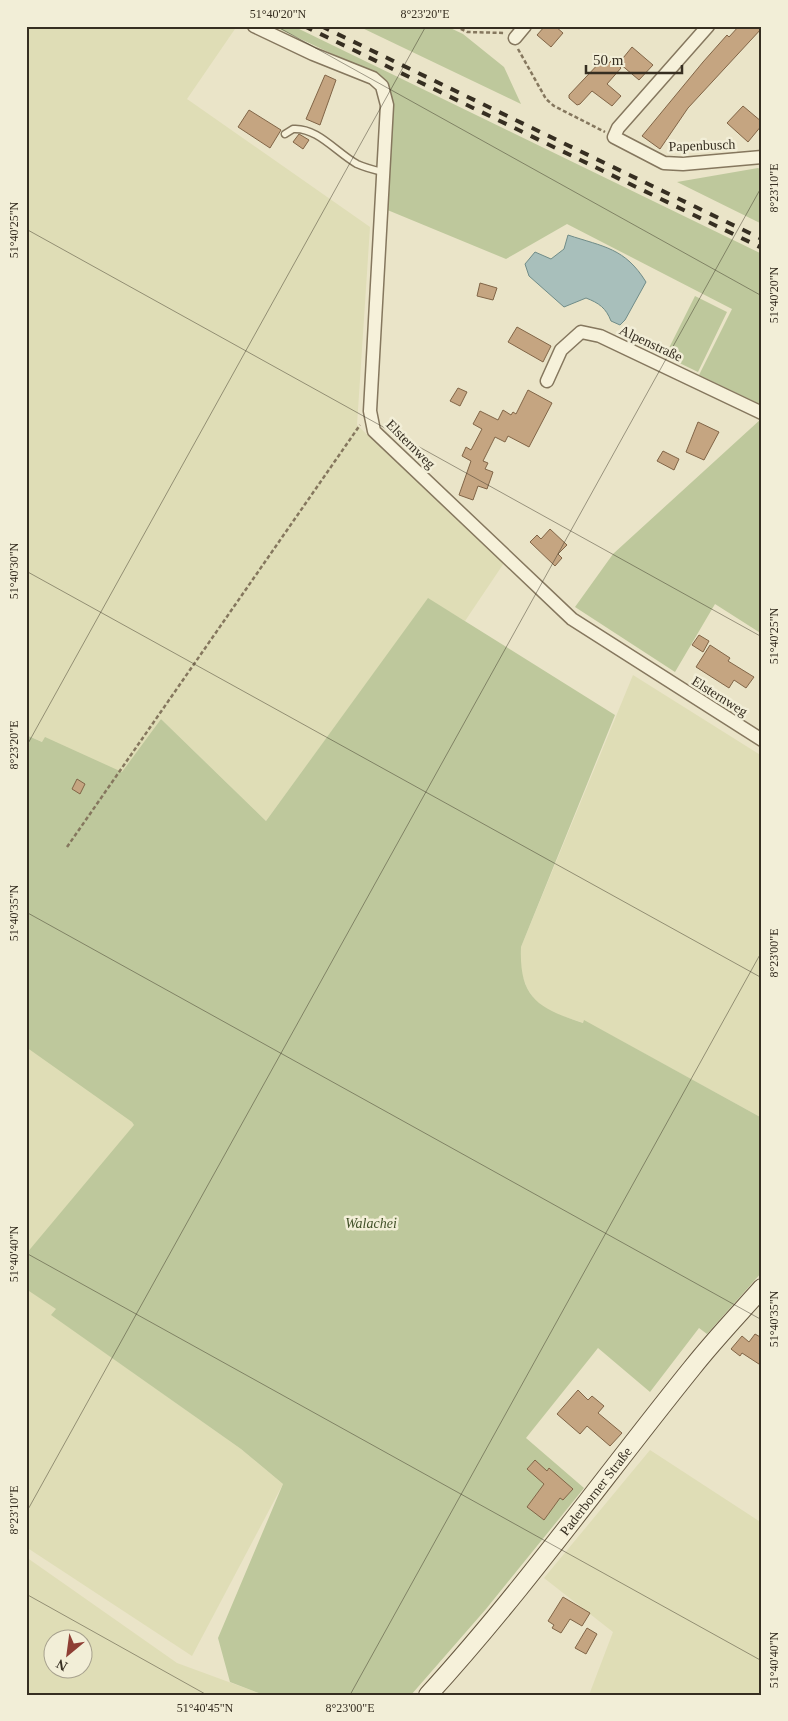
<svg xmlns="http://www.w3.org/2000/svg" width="788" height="1721" font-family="'Times New Roman',serif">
<rect width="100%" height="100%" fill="#eae4c8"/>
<path fill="#dfddb6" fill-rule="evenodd" d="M26,26H237L187,99L370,227L357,425L504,563L465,621L428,599L266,821L161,719L122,776L26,735Z
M633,675L762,756V1118L596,1027L553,1013L536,1002L527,988L520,970L521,947Z
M26,1041L195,1138L52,1315L241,1449L283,1484L192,1656L26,1547Z
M650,1450L762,1523V1695H589L613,1632L544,1578Z
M26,1557L177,1663L264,1695H26ZM52,1638H82V1668H52Z"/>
<path fill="#bec89c" d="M273,26H293L762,254V405L699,375L732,309L567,224L506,259L385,209L391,104L375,74Z
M358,26H446L463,34L504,67L521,104Z
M758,168L762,170V224L677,182Z
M695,296L727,312L698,372L665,356Z
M761,419L762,634L715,604L675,672L575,607L613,554Z
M428,598L615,715L521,947C519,998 538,1008 583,1023L584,1020L762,1118V1272L707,1334L699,1328L650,1392L598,1348L526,1438L584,1488L486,1609L411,1695H264L230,1682L218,1638L283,1484L241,1449L51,1315L56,1309L26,1289V1254L134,1125L132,1122L26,1047V735L42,742L45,737L122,772L161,719L266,821Z"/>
<path fill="#a8bfbb" stroke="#708c88" d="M568,235C604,247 625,248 646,282L625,320L620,325L611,321C606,308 599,303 586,298L564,307L529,276L525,264L535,252L551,259L564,249Z"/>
<path fill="#c5a581" stroke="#816547" d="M545,26H555L563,33L551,47L537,35Z
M739,26H762V28L688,108L660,149L642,136L703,62L727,35L729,37Z
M632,47L653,65L639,80L619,63Z
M602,60L607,65L612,60L621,68L607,84L621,96L612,106L592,91L580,104L577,105L569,98V95Z
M325,75L336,80L320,125L306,119Z
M743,106L762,122V125L748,142L727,123Z
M249,110L281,130L270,148L238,127Z
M299,134L309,140L303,149L293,142Z
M480,283L497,288L493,300L477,296Z
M517,327L551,346L543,362L508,342Z
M458,388L467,392L460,406L450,401Z
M528,390L552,403L529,447L508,436L505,442L495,437L483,461L488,463L485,469L493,472L487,489L478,486L473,500L459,495L471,461L462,456L466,447L471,450L482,429L473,424L480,411L498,420L503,410L511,415L513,412L516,414Z
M698,422L719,432L704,460L686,452Z
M663,451L679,459L674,470L657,461Z
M550,529L567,545L558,554L562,558L555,566L530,542L537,535L541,539Z
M699,635L709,641L703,652L692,645Z
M710,645L730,658L728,661L754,677L746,688L734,680L729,688L696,667Z
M77,779L85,784L80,794L72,789Z
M755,1334L762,1338V1366L742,1353L740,1356L731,1349L742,1336L749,1342Z
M578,1390L588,1400L592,1396L604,1406L598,1413L622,1433L610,1446L587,1426L580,1434L557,1414Z
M535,1460L547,1471L549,1468L573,1489L563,1500L560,1498L544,1520L527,1507L544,1484L527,1469Z
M563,1597L590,1613L582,1626L570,1619L561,1633L552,1628L554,1625L548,1621Z
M587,1628L597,1634L586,1654L575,1648Z"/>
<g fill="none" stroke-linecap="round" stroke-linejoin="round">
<g stroke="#85775e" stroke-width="9">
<path id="lane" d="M285,134L293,129C317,127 337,153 357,164C366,168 374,170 383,172"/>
</g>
<g stroke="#85775e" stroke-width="15">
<path id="street" d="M254,26L313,54L373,78L382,86L387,105L370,411L374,431L572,619L762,740
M708,26L618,128L614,137L664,163L683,164L762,157
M515,38L525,26
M547,381L561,350L581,332L600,336L762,413"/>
</g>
<g stroke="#665841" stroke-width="20">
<g id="secondary">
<path id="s1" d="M428,1695C523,1591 604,1477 692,1368C714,1340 739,1314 762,1288"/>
</g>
</g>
<path stroke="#85775e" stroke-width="2.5" stroke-dasharray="4 2.5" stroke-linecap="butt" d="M455,26L467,32L505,33
M518,49L546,99L554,106L605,132
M67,847L360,425"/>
<use href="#lane" stroke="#f6f1da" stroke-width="6"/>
<use href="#street" stroke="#f6f1da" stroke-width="12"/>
<use href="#secondary" stroke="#f6f1da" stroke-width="18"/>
<path stroke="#362e21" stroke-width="4" stroke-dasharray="9 9" stroke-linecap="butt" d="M304,26L762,248
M321,26L762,239"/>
</g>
<path fill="none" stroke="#362e21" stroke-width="1" stroke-opacity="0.45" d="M276,26L762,296M26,229L762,637M26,571L762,978M26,747L426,26M26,912L762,1320M26,1253L762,1661M26,1513L762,186M26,1594L207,1695M350,1695L762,951"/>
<g text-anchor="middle" stroke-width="5" stroke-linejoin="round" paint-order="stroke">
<g font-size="14" fill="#362e21" stroke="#f2eed7">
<text transform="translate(702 145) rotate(-2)" y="5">Papenbusch</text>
<text transform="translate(651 343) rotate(25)" y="5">Alpenstraße</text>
<text transform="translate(411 444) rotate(45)" y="5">Elsternweg</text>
<text transform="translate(720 696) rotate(32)" y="5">Elsternweg</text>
<text dy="5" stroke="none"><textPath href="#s1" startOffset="264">Paderborner Straße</textPath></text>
</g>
<g font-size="14" font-style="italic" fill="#425129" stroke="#f2eed7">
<text x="371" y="1228">Walachei</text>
</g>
</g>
<rect width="788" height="1721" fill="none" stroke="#f2eed7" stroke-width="55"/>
<g transform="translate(68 1654) rotate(209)"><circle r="24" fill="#f2eed7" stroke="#a7a18e"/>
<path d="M0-4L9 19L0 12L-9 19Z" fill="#8e3e34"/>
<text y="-8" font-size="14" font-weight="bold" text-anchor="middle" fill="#362e21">N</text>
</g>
<path d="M586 65v8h96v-8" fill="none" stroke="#362e21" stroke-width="2.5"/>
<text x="593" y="65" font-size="15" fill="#362e21" stroke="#f2eed7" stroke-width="4" paint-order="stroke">50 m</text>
<rect x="28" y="28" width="732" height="1666" fill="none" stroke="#362e21" stroke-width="2"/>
<g font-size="12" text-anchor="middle" fill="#362e21">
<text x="278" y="18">51°40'20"N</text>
<text x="425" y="18">8°23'20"E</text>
<text transform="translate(774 188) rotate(-90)" y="4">8°23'10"E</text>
<text transform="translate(14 230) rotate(-90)" y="4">51°40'25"N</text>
<text transform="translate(774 295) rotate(-90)" y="4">51°40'20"N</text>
<text transform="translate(14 571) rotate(-90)" y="4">51°40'30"N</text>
<text transform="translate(774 636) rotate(-90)" y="4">51°40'25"N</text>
<text transform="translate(14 745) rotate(-90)" y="4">8°23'20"E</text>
<text transform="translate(14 913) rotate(-90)" y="4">51°40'35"N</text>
<text transform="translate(774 953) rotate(-90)" y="4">8°23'00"E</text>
<text transform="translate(14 1254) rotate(-90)" y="4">51°40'40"N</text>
<text transform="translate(774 1319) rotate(-90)" y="4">51°40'35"N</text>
<text transform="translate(14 1510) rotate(-90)" y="4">8°23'10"E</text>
<text transform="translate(774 1660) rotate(-90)" y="4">51°40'40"N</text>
<text x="205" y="1712">51°40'45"N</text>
<text x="350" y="1712">8°23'00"E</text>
</g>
</svg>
